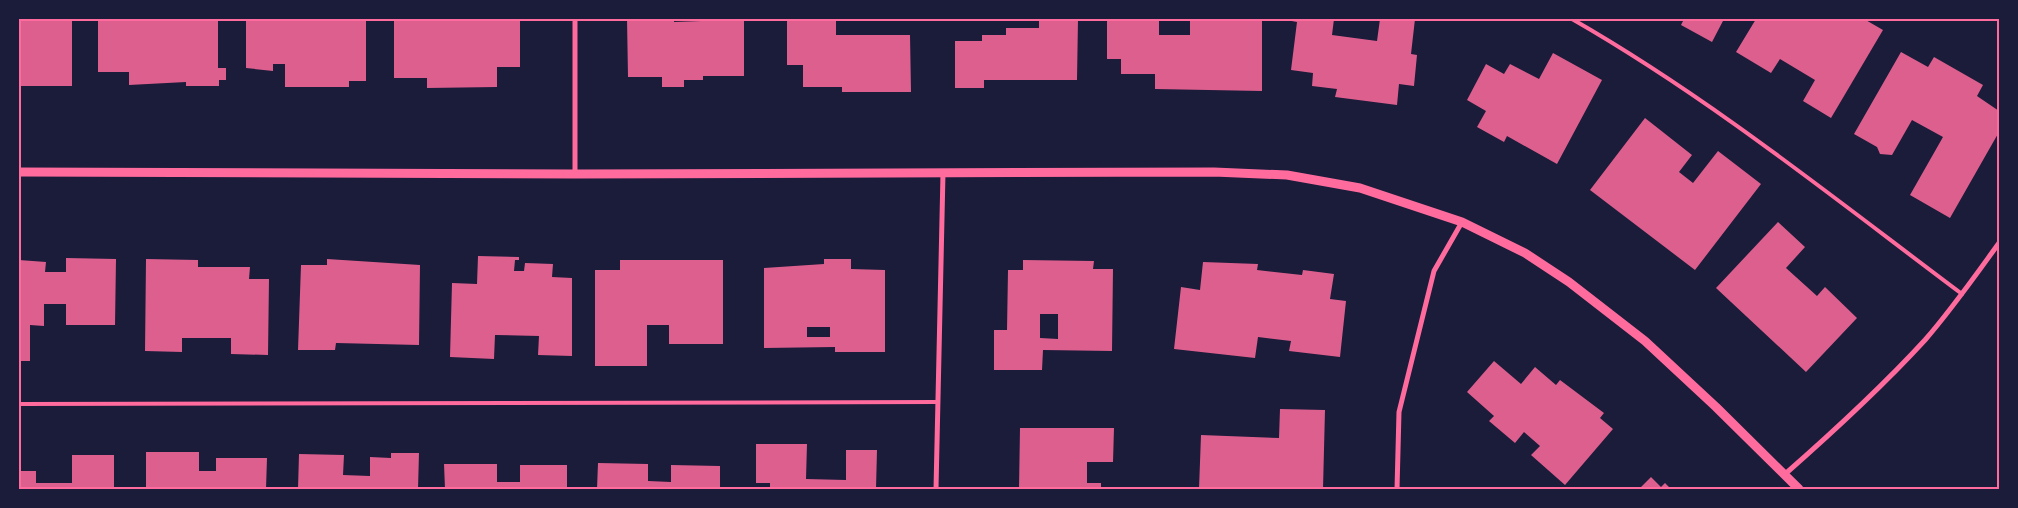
<svg xmlns="http://www.w3.org/2000/svg" width="2018" height="508" font-family="Figtree,sans-serif">
<rect width="100%" height="100%" fill="#1b1b3a"/>
<path fill="#dd5f8e" fill-rule="evenodd" d="M19,19H72V86H19Z
M98,19H218V68H226V80H219V86H186V82L129,85V72H98Z
M246,19H366V81H349V87H285V64H273V71L246,68Z
M394,19H520V67H497V87L427,88V78H394Z
M627,19H674V22L701,21V19H744V76H703V80H684V87H662V77H628Z
M787,19H836V35H910L911,92H842V87H803V65H787Z
M1039,19H1078L1077,80H984V88H955V41H982V35H1006V28H1039Z
M1107,19H1159V35H1190V19H1262V91L1155,89V74H1121V59H1107Z
M1281,19H1334L1332,35L1377,41L1380,19H1415L1411,54L1417,55L1414,86L1399,84L1397,105L1335,97L1337,89L1312,86L1313,73L1291,70L1297,22Z
M1684,19H1724L1712,42L1681,25Z
M1756,19H1845L1850,21L1851,19H1864L1883,30L1831,118L1803,101L1815,80L1780,59L1771,73L1736,52Z
M1901,52L1928,67L1934,57L1983,85L1977,96L1999,111V132L1950,218L1910,195L1943,137L1912,120L1892,155L1880,154L1877,147L1854,134Z
M1553,53L1602,80L1557,164L1507,136L1504,142L1477,127L1486,111L1467,100L1486,64L1504,74L1510,64L1539,79Z
M1645,118L1692,155L1679,172L1693,183L1718,151L1761,184L1695,270L1590,190Z
M1778,222L1805,247L1786,268L1817,296L1825,287L1857,318L1806,372L1716,288Z
M478,256L519,257V260H515L514,271H524L525,263L553,264L552,277L572,278V356L538,355L539,336L495,335L494,359L450,357L452,283L477,284Z
M66,258L116,259L115,325H66V304H44V326L30,325V361H19V260L46,262L45,272H66Z
M146,259L198,260V267H250L249,279H269L268,355L231,354V338H182V352L145,351Z
M327,259L420,265L419,345L336,343L335,350H298L301,265H327Z
M824,259H851V269L885,270V352H835V347L764,348V268L824,264ZM807,327H830V337H807Z
M620,260H723V344H669V325H647V366H595V270H620Z
M1023,260L1094,261L1093,269H1113L1112,351L1043,350L1042,370H994V330H1007L1008,270H1023ZM1040,314H1058V339L1040,338Z
M1203,262L1258,264L1257,270L1302,275L1303,270L1334,274L1330,299L1346,301L1340,357L1289,351L1291,341L1258,337L1255,358L1174,349L1181,287L1200,290Z
M1494,361L1521,384L1535,367L1556,385L1560,380L1604,413L1600,418L1613,429L1565,485L1531,455L1540,446L1524,432L1515,443L1489,421L1494,416L1467,392Z
M1280,409L1325,410L1323,489H1199L1201,435L1279,438Z
M1020,428H1114L1113,462H1087V483H1101V489H1019Z
M756,444H807L806,479L846,480V450H877L876,489H770V483H756Z
M146,452H199V471H216V458H267L266,489H146Z
M391,453H419L418,489H298L299,454L344,455L343,475L370,476V457L391,458Z
M72,455H114V489H19V471H36V483H72Z
M598,463L648,464V481L671,482V465L720,466V489H597Z
M444,464H497V482H520V465H567V489H445Z
M1651,477L1661,487L1665,483L1671,489H1639Z"/>
<g fill="none" stroke-linecap="round" stroke-linejoin="round">
<path stroke="#ff6b9d" stroke-width="4" d="M1572,19C1710,98 1835,199 1962,294
M19,404L938,402"/>
<path stroke="#ff6b9d" stroke-width="5" d="M575,174V19
M1784,475C1833,432 1881,388 1925,340C1952,309 1975,276 1999,243
M936,489L943,173
M1397,489L1399,412L1434,271L1462,222"/>
<path stroke="#ff6b9d" stroke-width="9" d="M19,172L575,174L1214,172L1287,175L1360,188L1462,222L1525,253L1569,282L1645,341L1716,407L1799,489"/>
</g>
<rect width="2018" height="508" fill="none" stroke="#1b1b3a" stroke-width="40"/>
<rect x="20" y="20" width="1978" height="468" fill="none" stroke="#ff6b9d" stroke-width="2"/>
</svg>
